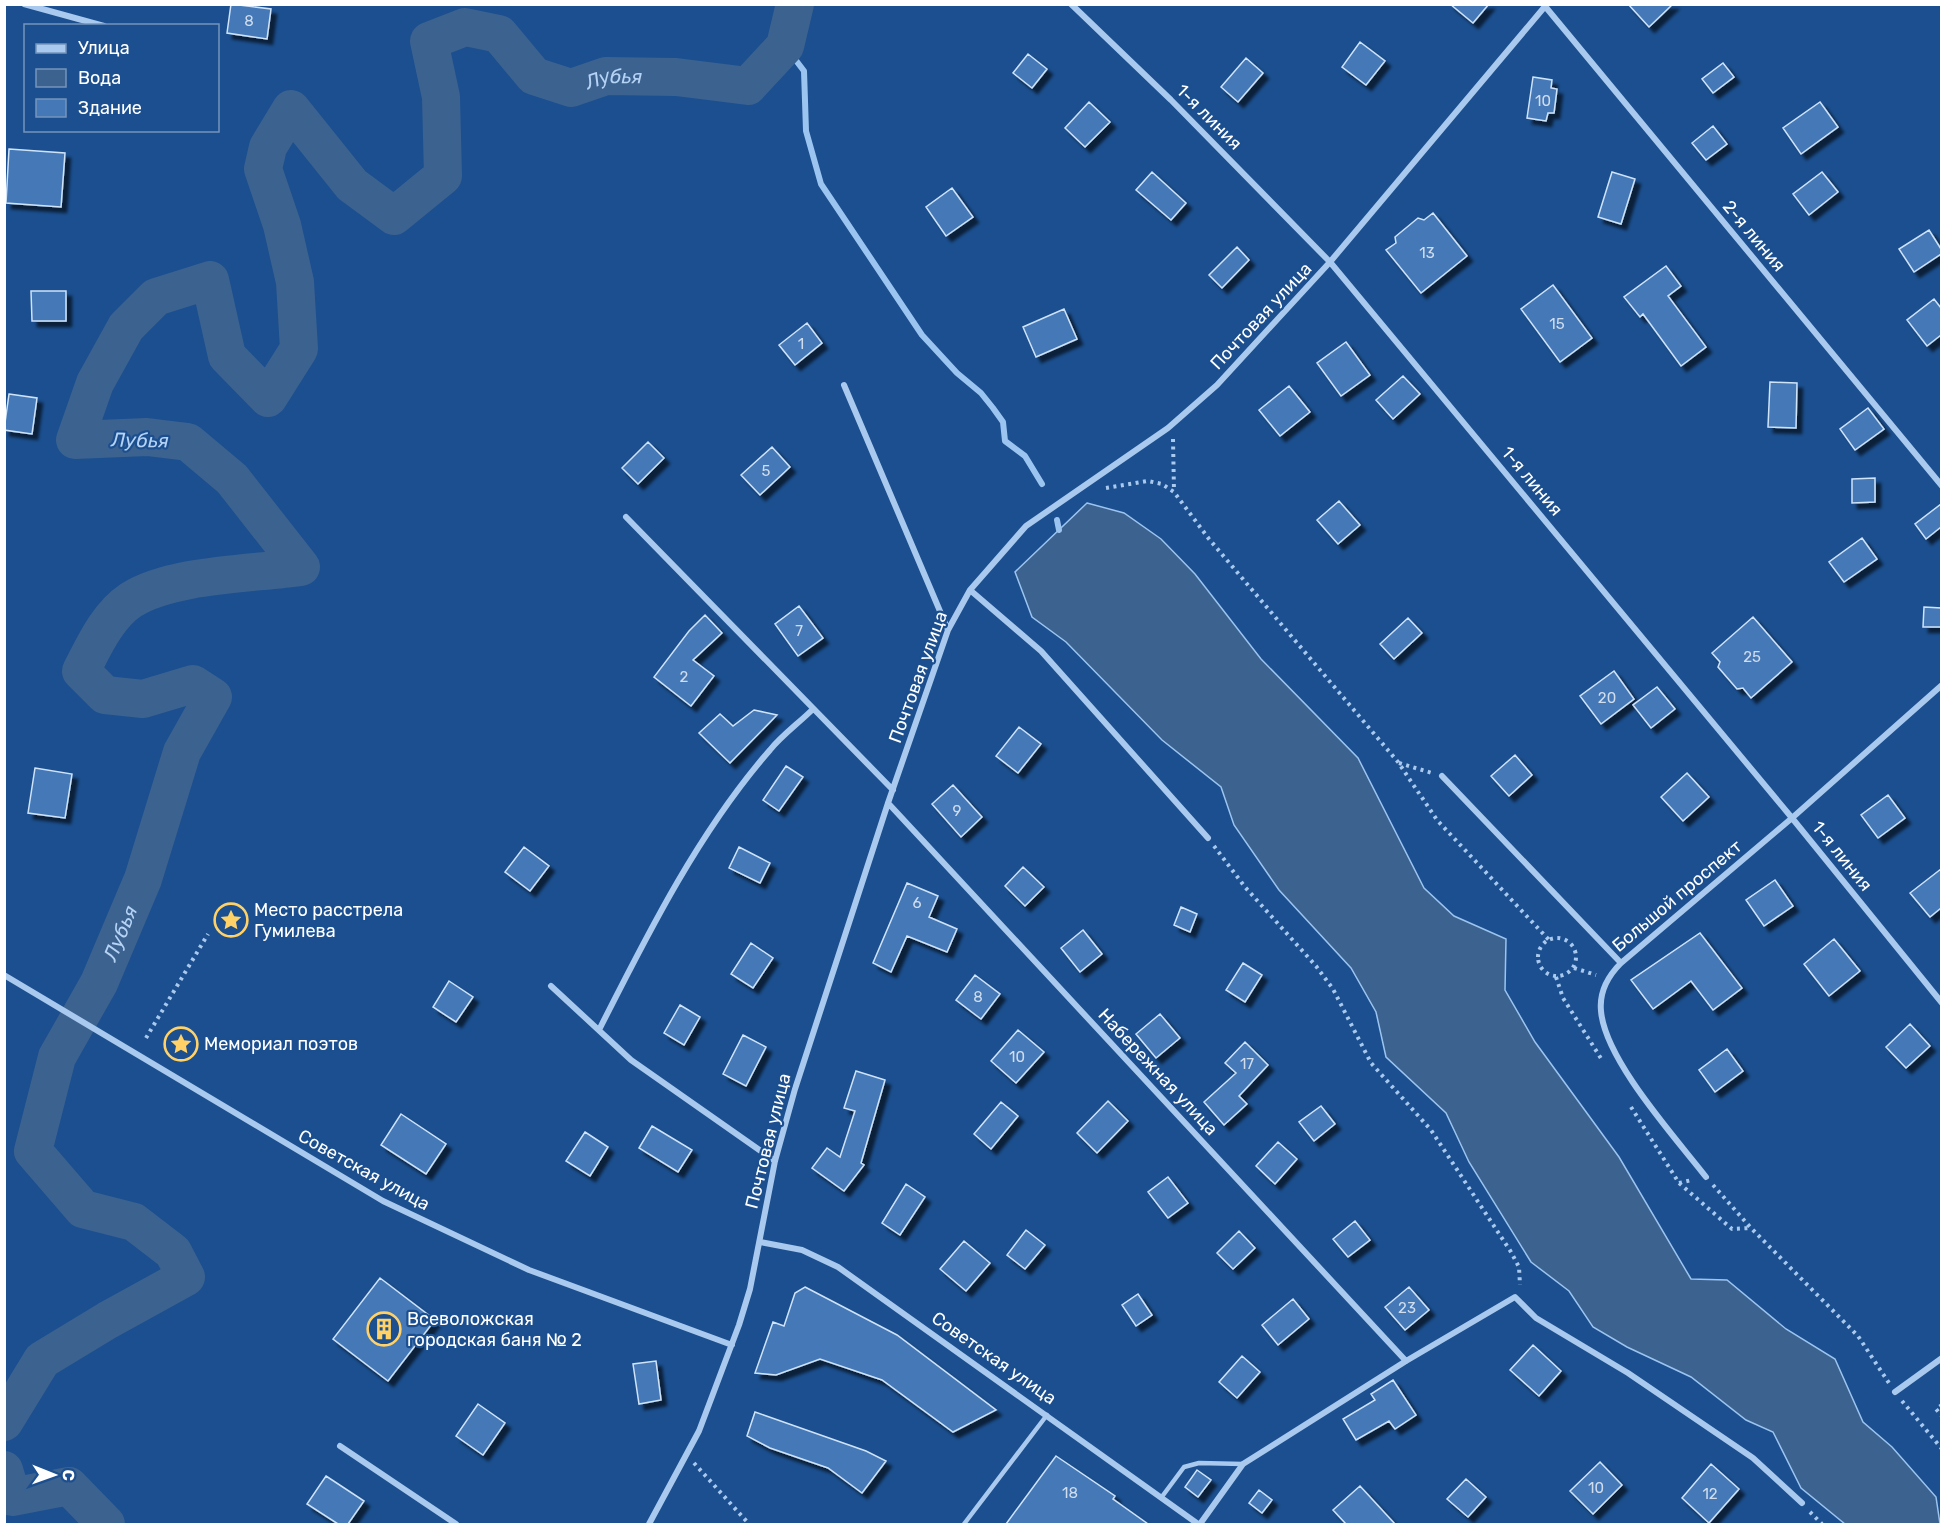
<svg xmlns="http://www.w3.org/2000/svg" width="1946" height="1529" font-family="Rubik,sans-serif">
<defs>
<filter id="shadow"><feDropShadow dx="5.5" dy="5.5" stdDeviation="1.5" flood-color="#0009"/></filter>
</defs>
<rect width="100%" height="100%" fill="#1b4f8f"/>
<path fill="#3c6290" stroke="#9cc4f0" stroke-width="1.5" d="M1087,503L1124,513L1161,539L1195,574L1261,659L1358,758L1424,888L1454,916L1506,939L1505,990L1535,1042L1619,1157L1691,1279L1727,1280L1786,1329L1835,1359L1863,1422L1892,1447L1936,1497L1940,1524H1845L1801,1488L1773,1432L1746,1420L1691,1377L1627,1347L1593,1327L1569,1291L1531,1262L1469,1162L1446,1113L1386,1057L1376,1012L1351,968L1279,890L1234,825L1221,787L1162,740L1066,642L1032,617L1015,572Z"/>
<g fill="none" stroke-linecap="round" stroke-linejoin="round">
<path stroke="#9cc4f0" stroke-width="6" d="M785,46L804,71L806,131L821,184L922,335L957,373L981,393L993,408L1003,422L1005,441L1025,456L1042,484
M1057,520L1059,530"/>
<g stroke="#3c6290" stroke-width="38">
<path id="s1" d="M4,1422L42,1360L108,1320L186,1277L173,1252L134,1222L83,1209L33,1151L57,1057L99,983L143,879L182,752L213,697L193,684L143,699L105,695L81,671C94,646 107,616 131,600C172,574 252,574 301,567L232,479L188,442L147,437L75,440L95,383L126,327L156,297L210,280L227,356L268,398L299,349L295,282L282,225L263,169L268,147L291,109L352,185L394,216L443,176L441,97L429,41L465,27L499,34L534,76L571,88L606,76L676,77L748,86L785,46L795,4"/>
<path d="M4,1470L12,1497L69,1486L106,1524"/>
</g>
</g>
<path fill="#4478b7" stroke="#cfe3fa" stroke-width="1.5" filter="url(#shadow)" d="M231,4L271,9L267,39L227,33Z
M1450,4H1489L1473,23Z
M1628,4H1673L1649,27Z
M1360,42L1385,61L1366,85L1342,67Z
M1028,54L1047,69L1032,88L1013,73Z
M1246,58L1263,73L1238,102L1221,87Z
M1723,63L1734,77L1713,93L1702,79Z
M1533,77L1552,80L1551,88L1557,89L1554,113H1548L1546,121L1527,118Z
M1089,102L1110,122L1085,147L1065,128Z
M1820,102L1838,127L1801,154L1783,128Z
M1713,126L1727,144L1706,160L1692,143Z
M9,149L65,153L61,207L6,203Z
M1152,172L1186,203L1171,220L1136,190Z
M1612,172L1635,179L1621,224L1598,217Z
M1822,172L1838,192L1809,215L1793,194Z
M952,188L973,217L946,236L926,207Z
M1433,213L1467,256L1421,293L1386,250L1396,243L1395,237L1418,218L1424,220Z
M1929,230L1941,249V254L1914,272L1899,249Z
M1237,247L1249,260L1222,288L1209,275Z
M1666,266L1681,286L1668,296L1706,347L1681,366L1643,314L1640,317L1624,297Z
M1553,285L1592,338L1560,362L1521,309Z
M31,291H66V321H32Z
M1934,299L1941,308V335L1927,346L1907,320Z
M1064,309L1077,339L1036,357L1023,327Z
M807,323L822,343L795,365L779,345Z
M1346,342L1370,375L1341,396L1317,363Z
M1403,376L1420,394L1393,419L1376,400Z
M1770,382L1797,383L1796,428L1768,427Z
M1289,386L1310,412L1280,436L1259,410Z
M9,394L37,398L32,434L4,430Z
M1868,408L1884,429L1855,450L1840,429Z
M648,442L664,458L638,484L622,468Z
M772,447L790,467L760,495L741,475Z
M1875,478V502L1852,503V479Z
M1339,501L1360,525L1338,544L1317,520Z
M1941,504V527L1926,539L1915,524Z
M1862,538L1877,559L1844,582L1829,562Z
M799,606L823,638L798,656L775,624Z
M1924,607L1941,608V627H1923Z
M705,615L722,633L693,660L714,676L691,706L654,677L689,631Z
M1753,617L1792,662L1751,698L1743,688L1737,689L1718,667L1720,662L1712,653Z
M1408,618L1422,633L1394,659L1380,644Z
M1614,671L1634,699L1601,724L1580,696Z
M1657,687L1675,709L1651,728L1633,705Z
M754,710L777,715L730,763L699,733L720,714L733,726Z
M1019,727L1041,744L1018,773L996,756Z
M1515,755L1532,775L1509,796L1491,776Z
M786,766L803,777L779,811L763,800Z
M35,768L72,774L65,818L28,813Z
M1687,773L1709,797L1683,821L1661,797Z
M953,785L982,817L961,837L932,804Z
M1888,795L1905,818L1878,838L1861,815Z
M524,847L549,866L530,891L505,872Z
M739,847L770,863L760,883L729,868Z
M1023,867L1044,887L1025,906L1005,886Z
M1941,869V908L1930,917L1910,893Z
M1775,880L1793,906L1764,926L1746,900Z
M907,883L938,896L929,917L957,929L947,952L907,936L891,972L873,963Z
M1181,907L1197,914L1190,932L1174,925Z
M1083,930L1102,954L1080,972L1061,948Z
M1700,933L1742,988L1713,1010L1691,981L1653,1009L1631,980Z
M1834,939L1860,971L1829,996L1804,964Z
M751,943L773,958L753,988L731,974Z
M1243,963L1262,975L1245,1002L1226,990Z
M975,975L1000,994L981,1019L956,1000Z
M449,981L473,997L456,1022L433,1007Z
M680,1005L700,1017L684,1045L664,1033Z
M1160,1014L1180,1038L1156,1058L1136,1034Z
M1910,1024L1930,1046L1906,1068L1886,1047Z
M1018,1030L1044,1052L1016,1083L991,1061Z
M743,1035L766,1047L746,1086L723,1074Z
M1245,1042L1268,1065L1239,1096L1247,1104L1224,1125L1204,1102L1236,1073L1225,1063Z
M1727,1049L1743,1071L1715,1092L1699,1070Z
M856,1071L885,1080L861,1163L864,1165L844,1191L812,1168L827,1148L840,1157L855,1111L844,1108Z
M1108,1101L1128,1121L1097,1153L1077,1133Z
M1001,1102L1018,1116L991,1149L974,1134Z
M1321,1106L1335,1124L1314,1141L1299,1122Z
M401,1114L446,1144L426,1174L381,1145Z
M652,1126L692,1150L678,1172L639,1148Z
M585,1132L608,1147L590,1176L566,1161Z
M1278,1142L1297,1159L1275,1184L1256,1166Z
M1168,1177L1188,1203L1168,1218L1148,1192Z
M906,1184L925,1197L900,1235L882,1223Z
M1355,1221L1370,1240L1348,1257L1333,1239Z
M1026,1230L1045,1245L1025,1269L1007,1255Z
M1239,1231L1255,1248L1233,1269L1217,1253Z
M964,1241L990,1263L966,1291L940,1269Z
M380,1278L435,1320L388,1381L333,1339Z
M805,1287L897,1335L996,1410L953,1432L882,1380L820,1359L776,1375L755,1373L773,1322L784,1326L795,1293Z
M1409,1287L1429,1310L1405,1330L1385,1307Z
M1138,1294L1152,1315L1136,1326L1122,1305Z
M1293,1299L1309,1319L1278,1345L1262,1325Z
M1533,1345L1561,1371L1539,1396L1510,1370Z
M1242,1356L1260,1372L1237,1398L1219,1382Z
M656,1361L661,1400L639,1404L633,1364Z
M1393,1380L1416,1415L1395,1429L1389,1421L1356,1440L1343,1419L1375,1400L1371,1394Z
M478,1404L505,1423L483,1455L456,1436Z
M755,1412L866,1451L886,1461L862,1493L828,1468L770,1448L747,1436Z
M1056,1456L1115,1496L1113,1499L1148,1524H1006Z
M1600,1462L1622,1485L1593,1514L1570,1491Z
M1711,1464L1739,1489L1709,1523L1682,1498Z
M1197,1470L1211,1480L1198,1497L1185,1487Z
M326,1476L364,1501L348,1524H338L307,1504Z
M1466,1479L1486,1497L1468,1517L1447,1499Z
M1360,1486L1395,1524H1346L1333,1510Z
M1259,1490L1272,1500L1262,1513L1249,1503Z"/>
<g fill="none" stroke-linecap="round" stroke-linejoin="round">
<path stroke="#a9c9ee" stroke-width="4" stroke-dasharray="3 4.5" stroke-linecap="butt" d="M1173,439L1174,491
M1106,488L1148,481L1162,484L1174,492L1209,539L1398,762L1437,820L1549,940
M1399,763L1432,773
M1214,846L1245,887L1316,966L1333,989L1371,1063L1431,1130L1511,1252L1519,1267L1520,1285
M1538 957a19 19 0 1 1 38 0a19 19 0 1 1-38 0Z
M1574,968L1596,975
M1556,977L1563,998L1602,1060
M146,1038L208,934
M1631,1107L1679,1183L1732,1229L1751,1228
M1679,1183L1692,1180
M1713,1185L1751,1228L1858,1336L1889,1383
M1902,1401L1942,1449
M1942,1405L1936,1409L1942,1416
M694,1463L749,1524
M1810,1512L1822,1524"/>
<path stroke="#a9c9ee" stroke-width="4.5" d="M1161,1498L1184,1467L1199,1463L1243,1464
M964,1524L1047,1415"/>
<path stroke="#a9c9ee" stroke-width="6" d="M24,4L104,26
M1071,4L1171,100L1330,262L1792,818L1942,1003
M1544,5L1942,486
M844,385L948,630
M626,517L893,790
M970,590L1041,651L1208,838
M1442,776L1621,963
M888,803L1406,1361
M4,975L383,1201L529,1270L732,1345
M551,986L631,1060L775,1161
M599,1030C647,935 699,831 770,750C782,735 799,723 813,709
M1706,1177C1675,1137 1605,1060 1601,1011C1599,991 1608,976 1621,963L1792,818L1942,685
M760,1242L802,1250L838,1267L1198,1524
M1895,1392L1942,1358
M340,1446L456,1524
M649,1524L699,1431L739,1325L750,1289L775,1161L795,1089L888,803L948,630L970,590L1026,526L1168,428L1217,385L1330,262L1547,4
M1200,1524L1243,1464L1406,1361L1515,1297L1536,1318L1628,1373L1753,1458L1802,1503"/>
</g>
<defs>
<g id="sight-ring" transform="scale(1.725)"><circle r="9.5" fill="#1b4f8f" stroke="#ffd166" stroke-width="1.5"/><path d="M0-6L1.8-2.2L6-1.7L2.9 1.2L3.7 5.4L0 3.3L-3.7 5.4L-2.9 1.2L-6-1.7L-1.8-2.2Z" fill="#ffd166"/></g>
<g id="building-ring" transform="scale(1.725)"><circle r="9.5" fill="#1b4f8f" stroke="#ffd166" stroke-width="1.5"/><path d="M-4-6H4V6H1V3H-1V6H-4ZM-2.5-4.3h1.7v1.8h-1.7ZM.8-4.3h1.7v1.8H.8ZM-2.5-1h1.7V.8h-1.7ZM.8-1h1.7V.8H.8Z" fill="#ffd166"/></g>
</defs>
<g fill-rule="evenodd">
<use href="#sight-ring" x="231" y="920"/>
<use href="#sight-ring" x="181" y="1044"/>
<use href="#building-ring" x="384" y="1329"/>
</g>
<g text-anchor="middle" stroke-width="4.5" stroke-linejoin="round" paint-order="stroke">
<g font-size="15" fill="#d0dded">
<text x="249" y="26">8</text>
<text x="1543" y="106">10</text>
<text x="1427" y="258">13</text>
<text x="1557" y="329">15</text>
<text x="801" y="349">1</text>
<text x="766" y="476">5</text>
<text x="799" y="636">7</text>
<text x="1752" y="662">25</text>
<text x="684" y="682">2</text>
<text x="1607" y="703">20</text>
<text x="957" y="816">9</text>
<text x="917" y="908">6</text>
<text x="978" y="1002">8</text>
<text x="1017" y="1062">10</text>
<text x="1247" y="1069">17</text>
<text x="1407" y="1313">23</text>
<text x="1596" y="1493">10</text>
<text x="1070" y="1498">18</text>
<text x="1710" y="1499">12</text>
</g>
<g font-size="18" fill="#fff" stroke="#1b4f8f">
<text transform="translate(1209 117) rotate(45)" y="6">1-я линия</text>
<text transform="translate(1754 236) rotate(50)" y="6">2-я линия</text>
<text transform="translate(1261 316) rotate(-47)" y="6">Почтовая улица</text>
<text transform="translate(1532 481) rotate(50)" y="6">1-я линия</text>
<text transform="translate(918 677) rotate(-70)" y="6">Почтовая улица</text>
<text transform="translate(1842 856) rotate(51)" y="6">1-я линия</text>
<text transform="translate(1677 896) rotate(-40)" y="6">Большой проспект</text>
<text transform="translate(1158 1072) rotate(47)" y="6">Набережная улица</text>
<text transform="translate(768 1141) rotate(-76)" y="6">Почтовая улица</text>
<text transform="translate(364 1170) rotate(29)" y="6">Советская улица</text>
<text transform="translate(994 1358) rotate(35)" y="6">Советская улица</text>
</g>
<g font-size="18" fill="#fff" stroke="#1b4f8f" text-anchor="start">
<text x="254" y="916">Место расстрела<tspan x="254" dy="21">Гумилева</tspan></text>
<text x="204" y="1050">Мемориал поэтов</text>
<text x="407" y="1325">Всеволожская<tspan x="407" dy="21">городская баня № 2</tspan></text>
</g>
<g font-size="20" font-style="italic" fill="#b5d3f5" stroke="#1b4f8f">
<text dy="7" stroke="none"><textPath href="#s1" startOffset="2860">Лубья</textPath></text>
<text transform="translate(140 440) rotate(1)" y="7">Лубья</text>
<text dy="7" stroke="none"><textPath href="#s1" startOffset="682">Лубья</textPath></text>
</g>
</g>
<rect width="1946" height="1529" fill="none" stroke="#ffffff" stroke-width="12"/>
<rect x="24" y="24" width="195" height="108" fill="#1b4f8f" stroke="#7695bc" stroke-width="1.5"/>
<rect x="36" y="44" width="30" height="9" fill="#a9c9ee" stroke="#7695bc" stroke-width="1.5"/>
<text x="78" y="54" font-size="18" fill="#ffffff">Улица</text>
<rect x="36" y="69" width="30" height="18" fill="#3c6290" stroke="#7695bc" stroke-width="1.5"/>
<text x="78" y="84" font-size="18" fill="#ffffff">Вода</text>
<rect x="36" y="99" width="30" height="18" fill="#4478b7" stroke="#7695bc" stroke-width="1.5"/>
<text x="78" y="114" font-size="18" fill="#ffffff">Здание</text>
<g transform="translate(54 1475) rotate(91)" stroke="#1b4f8f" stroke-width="4.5" paint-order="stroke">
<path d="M0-4.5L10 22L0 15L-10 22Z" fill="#ffffff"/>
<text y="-9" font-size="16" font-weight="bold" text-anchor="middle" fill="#ffffff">С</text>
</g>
</svg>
